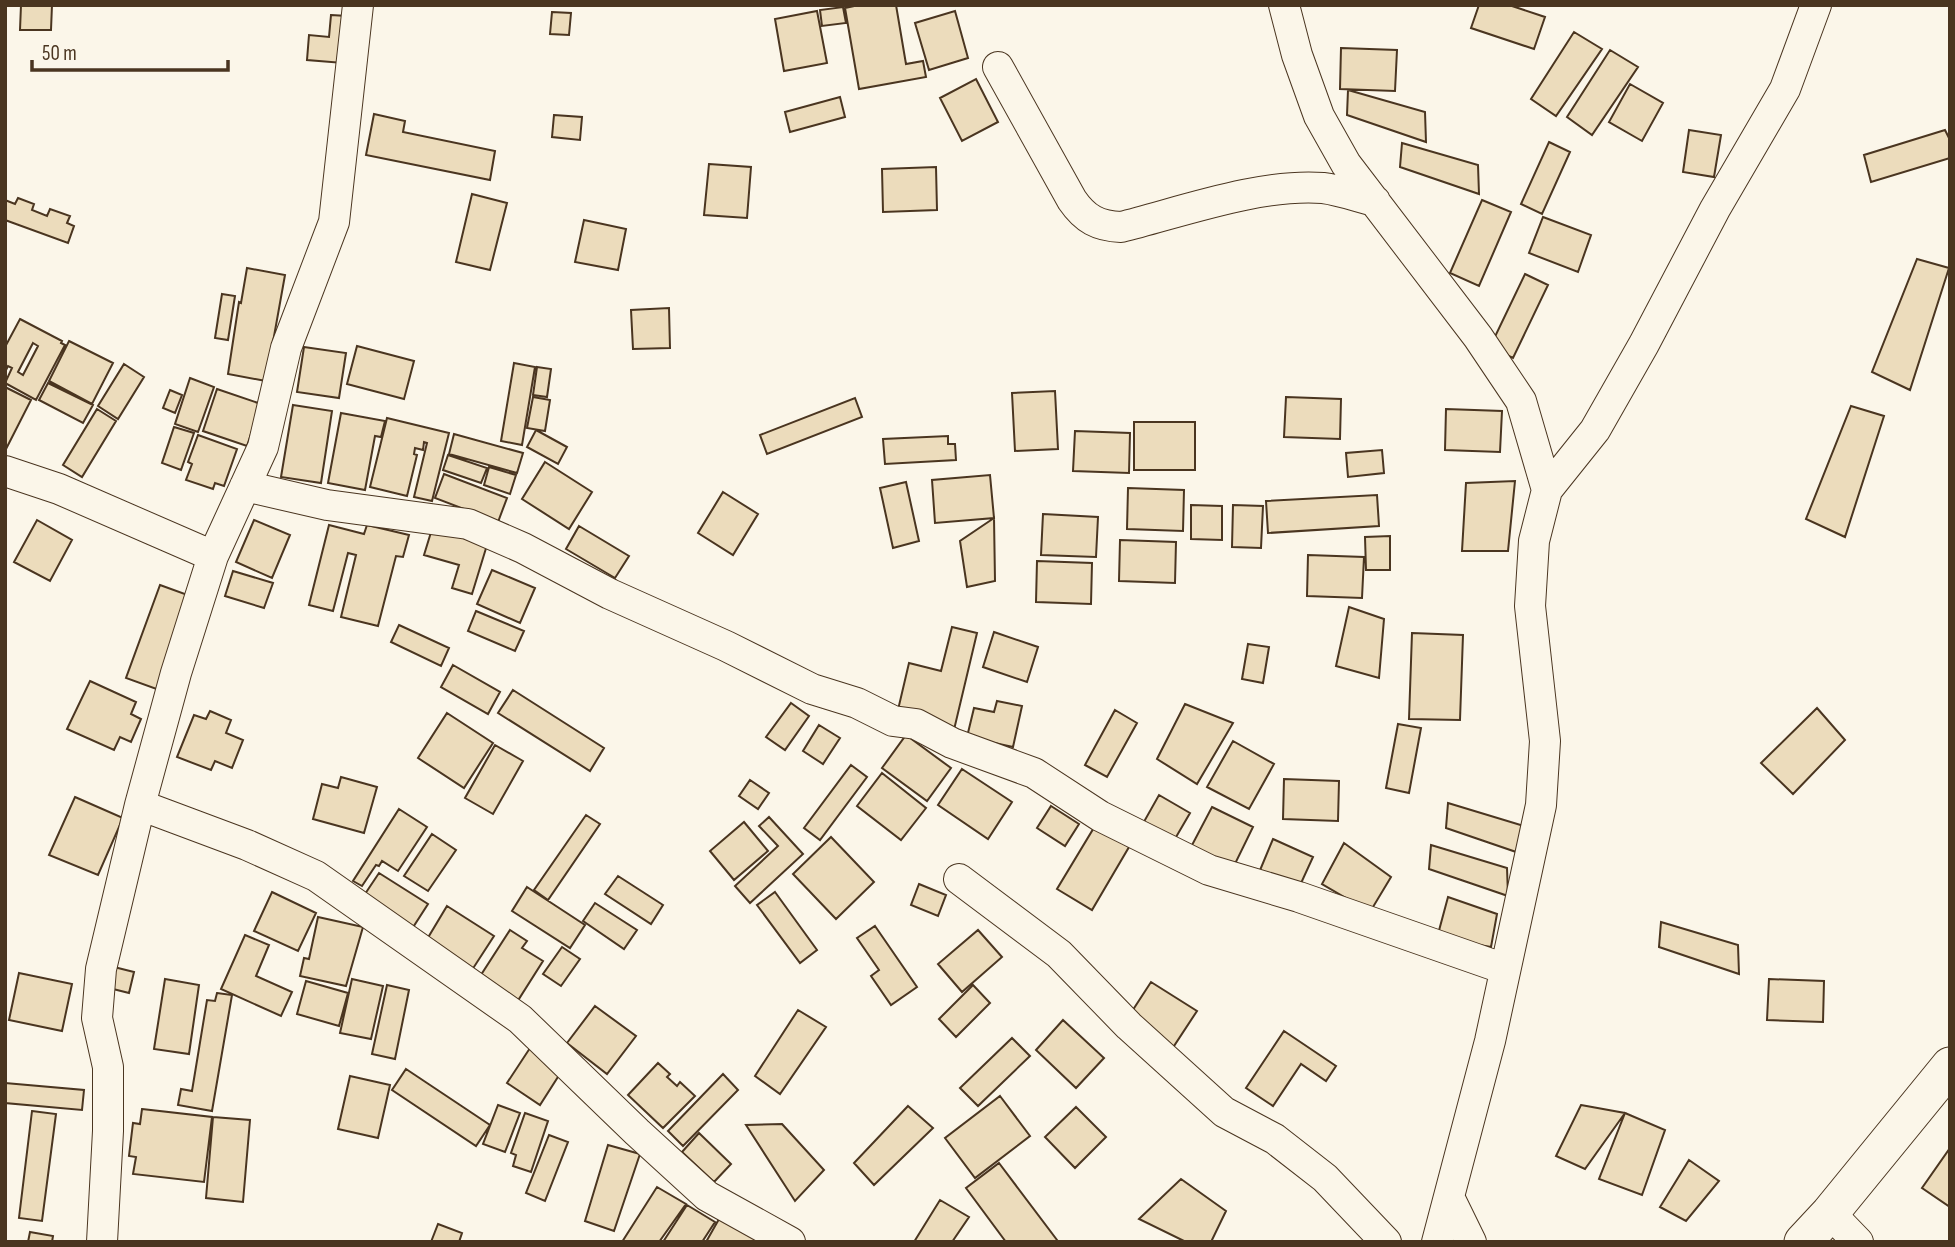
<svg xmlns="http://www.w3.org/2000/svg" width="1955" height="1247" font-family="'Sofia Sans Condensed',sans-serif">
<rect width="100%" height="100%" fill="#fbf6e9"/>
<path fill="#ecdcbc" stroke="#4a3520" stroke-width="2" fill-rule="evenodd" d="M21,5H52L51,30H20Z
M859,5H896L906,64L923,61L926,77L859,89L845,8Z
M1479,5H1509L1545,17L1534,49L1471,28Z
M843,7L846,23L822,26L820,10Z
M817,11L827,63L784,71L775,19Z
M955,11L968,58L929,70L915,23Z
M552,12L571,13L569,35L550,34Z
M331,15L347,16L343,63L307,60L309,35L329,37Z
M1574,32L1602,49L1556,116L1531,99Z
M1341,48L1397,50L1395,91L1340,89Z
M1610,50L1638,67L1592,135L1567,117Z
M976,79L998,122L962,141L940,98Z
M1630,84L1663,103L1642,141L1609,122Z
M1348,90L1425,112L1426,142L1347,115Z
M840,97L845,117L790,132L785,112Z
M374,114L405,121L403,132L495,151L490,180L366,155Z
M554,115L582,117L580,140L552,137Z
M1689,130L1721,135L1714,177L1683,172Z
M1945,130L1950,140V158L1871,182L1864,155Z
M1549,142L1570,152L1542,214L1521,204Z
M1402,143L1478,165L1479,194L1400,167Z
M709,164L751,167L747,218L704,215Z
M936,167L937,210L883,212L882,169Z
M472,194L507,203L490,270L456,262Z
M18,198L34,204L32,210L47,216L50,209L70,216L67,223L74,226L68,243L5,220V200L15,204Z
M1482,200L1511,212L1479,286L1450,273Z
M1543,217L1591,235L1578,272L1529,253Z
M584,220L626,229L618,270L575,262Z
M1917,259L1949,268L1910,390L1872,372Z
M247,268L285,275L266,381L228,374L239,302L241,303Z
M1525,274L1548,285L1513,358L1490,347Z
M222,294L235,296L228,340L215,338Z
M669,308L670,348L633,349L631,310Z
M20,319L62,341L61,343L65,345L36,400L5,383L12,368L8,366L5,372V347ZM33,343L38,346L23,375L18,372Z
M69,341L113,363L92,404L49,381Z
M357,346L414,361L404,399L347,384Z
M304,347L346,353L339,398L297,392Z
M514,363L535,367L522,445L501,441Z
M124,364L144,377L118,419L98,406Z
M537,367L551,369L547,397L533,395Z
M190,378L214,387L198,432L175,424Z
M48,383L93,405L83,423L39,400Z
M5,387L31,400L5,451Z
M217,389L261,404L247,446L203,431Z
M170,390L182,395L175,413L163,408Z
M1055,391L1058,449L1015,451L1012,393Z
M533,397L550,400L545,431L527,428Z
M1286,397L1341,399L1340,439L1284,437Z
M855,398L862,417L767,454L760,435Z
M293,405L332,411L321,483L281,477Z
M1851,406L1884,416L1845,537L1806,519Z
M97,409L116,421L82,477L63,465Z
M1446,409L1502,411L1500,452L1445,450Z
M341,413L385,421L381,437L375,436L365,490L328,483Z
M387,418L449,433L432,501L414,497L427,443L424,442L423,450L415,448L414,454L417,455L407,496L370,487Z
M1134,422H1195V470H1134Z
M174,427L194,433L181,470L162,463Z
M536,430L567,447L558,464L527,447Z
M1075,431L1130,433L1129,473L1073,471Z
M454,434L523,453L517,473L449,454Z
M198,435L237,449L224,486L215,483L213,489L186,480L192,464L188,462Z
M948,436V444H955L956,460L885,464L883,439Z
M1382,450L1384,473L1348,477L1346,453Z
M448,455L487,468L481,483L443,470Z
M545,462L592,492L569,529L522,499Z
M489,467L516,475L510,494L484,485Z
M444,474L507,498L498,522L435,498Z
M990,475L994,518L935,523L932,480Z
M1515,481L1508,551H1462L1466,483Z
M906,482L919,541L893,548L880,488Z
M1128,488L1184,490L1183,531L1127,529Z
M723,492L758,514L733,555L698,533Z
M1377,495L1379,526L1268,533L1266,501Z
M1191,505L1222,506V540L1191,539Z
M1233,505L1263,506L1261,548L1232,547Z
M1043,514L1098,517L1096,557L1041,555Z
M994,518L995,581L967,587L960,541Z
M37,520L72,540L50,581L14,562Z
M254,520L290,535L272,578L236,562Z
M329,525L364,534L367,525L409,535L403,557L396,556L378,626L341,617L356,555L348,553L333,611L309,605Z
M579,526L629,556L615,578L566,549Z
M432,529L487,545L472,594L452,588L459,565L424,555Z
M1390,536V570H1366L1365,537Z
M1120,540L1176,542L1175,583L1119,581Z
M1308,555L1364,557L1362,598L1307,596Z
M1037,561L1092,563L1091,604L1036,602Z
M492,570L535,588L520,623L477,604Z
M233,571L273,583L264,608L225,596Z
M160,585L196,598L162,691L126,678Z
M1349,607L1384,619L1379,678L1336,666Z
M476,611L524,631L515,651L468,631Z
M399,625L449,648L441,666L391,642Z
M952,627L977,633L953,734L897,714L909,663L941,671Z
M994,632L1038,647L1027,682L983,667Z
M1412,633L1463,635L1460,720L1409,719Z
M1248,644L1269,647L1263,683L1242,679Z
M453,665L500,692L488,714L441,687Z
M90,681L136,702L131,714L141,719L131,742L120,737L114,750L67,729Z
M513,690L604,748L590,771L498,713Z
M997,701L1022,706L1013,747L967,737L974,708L994,712Z
M791,703L809,716L785,750L766,737Z
M1185,704L1233,723L1197,784L1157,759Z
M1817,708L1845,740L1793,794L1761,763Z
M1115,710L1137,723L1107,777L1085,765Z
M210,711L231,720L226,733L243,740L232,768L215,761L211,770L177,757L194,715L206,719Z
M447,713L493,743L464,788L418,758Z
M1398,724L1421,728L1409,793L1386,788Z
M819,725L840,738L823,764L803,751Z
M906,735L951,768L927,801L882,768Z
M1233,741L1274,764L1249,809L1207,787Z
M495,745L523,761L493,814L465,798Z
M851,765L867,777L820,840L804,828Z
M962,769L1012,802L988,839L938,805Z
M882,773L926,808L901,840L857,806Z
M341,777L377,787L364,833L313,819L322,784L338,788Z
M1284,779L1339,781L1338,821L1283,819Z
M750,780L769,793L758,809L739,796Z
M1159,795L1190,813L1172,844L1141,827Z
M75,797L123,818L98,875L49,855Z
M1448,803L1524,826L1525,855L1446,828Z
M1051,806L1079,824L1065,846L1037,828Z
M1212,807L1253,827L1233,868L1191,847Z
M399,809L427,827L398,871L382,861L379,866L376,865L362,886L353,881Z
M586,815L600,824L548,900L534,890Z
M769,817L803,854L750,903L735,886L778,846L759,826Z
M744,822L768,851L734,880L710,851Z
M1095,826L1129,847L1092,910L1057,889Z
M432,834L456,850L428,891L404,876Z
M831,837L874,882L836,919L793,874Z
M1273,839L1313,857L1297,892L1258,875Z
M1344,843L1391,877L1370,912L1322,884Z
M1431,845L1507,868L1508,896L1429,869Z
M379,873L428,904L408,935L359,903Z
M618,876L663,905L651,924L605,894Z
M919,884L946,895L938,916L911,905Z
M527,887L585,925L570,948L512,911Z
M272,892L316,913L298,951L254,931Z
M775,892L817,950L800,963L757,905Z
M1448,897L1497,914L1491,947L1437,938Z
M595,903L637,930L624,949L583,921Z
M447,906L494,936L472,970L426,941Z
M318,917L363,927L346,986L300,976L304,958L309,959Z
M1661,922L1738,945L1739,974L1659,947Z
M875,926L917,987L891,1005L871,976L879,970L857,938Z
M510,930L527,941L522,948L543,961L517,1002L479,978Z
M978,930L1002,957L962,992L938,964Z
M245,935L269,945L256,976L292,992L281,1016L221,989Z
M562,947L580,959L561,986L543,974Z
M114,967L134,972L129,993L109,988Z
M19,973L72,984L62,1031L9,1020Z
M165,979L199,985L189,1054L154,1049Z
M352,979L383,986L371,1039L340,1033Z
M1769,979L1824,981L1823,1022L1767,1020Z
M306,981L348,993L339,1026L297,1014Z
M1151,982L1197,1011L1172,1049L1127,1019Z
M387,985L409,990L395,1059L372,1054Z
M973,985L990,1003L956,1037L939,1019Z
M217,993L232,995L212,1111L178,1105L181,1089L192,1091L207,1000L215,1001Z
M595,1006L636,1036L607,1074L567,1043Z
M798,1010L826,1027L780,1094L755,1076Z
M1063,1020L1104,1058L1076,1088L1036,1050Z
M1284,1031L1336,1066L1326,1081L1301,1064L1273,1106L1246,1088Z
M1012,1038L1030,1056L978,1106L960,1088Z
M530,1048L563,1069L540,1105L507,1083Z
M658,1063L670,1074L667,1077L677,1086L680,1082L695,1096L663,1128L628,1095Z
M406,1069L490,1125L476,1146L392,1090Z
M723,1074L738,1090L683,1146L668,1131Z
M350,1076L390,1085L378,1138L338,1129Z
M5,1083L84,1090L82,1110L5,1103Z
M1000,1096L1030,1136L975,1178L945,1138Z
M498,1105L520,1113L505,1152L483,1144Z
M1581,1105L1625,1113L1585,1169L1556,1156Z
M908,1106L933,1128L874,1185L854,1163Z
M1076,1107L1106,1137L1075,1168L1045,1137Z
M142,1109L212,1117L204,1182L133,1174L136,1157L129,1156L133,1123L140,1124Z
M32,1111L56,1114L42,1221L19,1218Z
M525,1113L548,1121L531,1172L513,1166L516,1155L511,1153Z
M1625,1113L1665,1130L1642,1195L1599,1179Z
M213,1117L250,1120L243,1202L206,1198Z
M782,1124L824,1170L795,1201L746,1125Z
M699,1133L731,1164L714,1182L682,1152Z
M549,1135L568,1142L545,1201L526,1193Z
M608,1145L640,1154L614,1231L585,1221Z
M1950,1148V1207L1922,1188Z
M1689,1160L1719,1181L1686,1221L1660,1207Z
M999,1163L1057,1240L1054,1242H1006L966,1188Z
M1181,1179L1226,1211L1211,1242H1186L1139,1219Z
M657,1187L686,1204L659,1242H622Z
M940,1200L969,1217L952,1242H914Z
M687,1205L715,1222L702,1242H663Z
M723,1212L761,1242H706Z
M438,1224L462,1233L459,1242H431Z
M30,1232L53,1236L52,1242H28Z"/>
<g fill="none" stroke-linecap="round" stroke-linejoin="round">
<g stroke="#4a3520" stroke-width="32">
<path id="minor" d="M1284,5L1297,55L1319,116L1346,164L1478,337L1521,401L1547,490L1595,430L1644,344L1715,209L1785,89L1816,5
M998,67L1072,200C1085,219 1098,226 1121,227C1181,212 1261,183 1323,188C1340,190 1358,197 1375,201
M5,471L59,489L213,556
M245,486L327,505L468,524L523,548L610,594L726,646L812,689L857,703L893,721L916,724L952,743L1034,773L1100,816L1209,870L1299,897L1505,969
M140,805L247,845L316,876L520,1019L637,1132L707,1196L790,1242
M959,879L1059,954L1129,1026L1224,1112L1275,1139L1325,1178L1386,1242
M1449,1197L1471,1242
M1830,1213L1858,1242
M102,1242L108,1131V1067L97,1018L101,969L140,805L176,673L213,556L263,447L286,348L334,222L358,5
M1437,1242L1490,1041L1541,805L1545,741L1530,606L1534,541L1547,490"/>
</g>
<g stroke="#4a3520" stroke-width="39">
<path id="major" d="M1803,1242L1830,1213L1950,1066"/>
</g>
<use href="#minor" stroke="#fbf6e9" stroke-width="30"/>
<use href="#major" stroke="#fbf6e9" stroke-width="37"/>
</g>
<rect width="1955" height="1247" fill="none" stroke="#4a3520" stroke-width="14"/>
<path d="M32 60v10h196v-10" fill="none" stroke="#4a3520" stroke-width="3.5"/>
<text x="42" y="60" font-size="21" fill="#4a3520" stroke="#fbf6e9" stroke-width="5" paint-order="stroke">50 m</text>
</svg>
